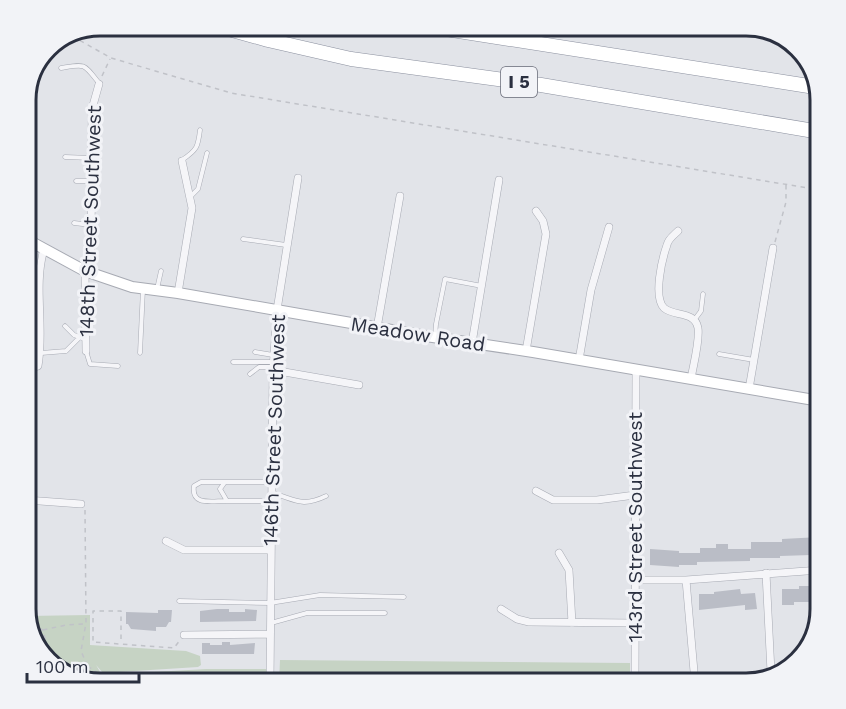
<svg xmlns="http://www.w3.org/2000/svg" width="846" height="709" font-family="'Work Sans',sans-serif">
<rect width="100%" height="100%" fill="#e2e4e9"/>
<path fill="#c6d3c4" d="M90,615V645L186,651L200,656L201,665L198,667L103,673L96,665L102,675L206,669H267V683H99L51,665L27,616Z
M280,660L630,663V683H279Z"/>
<path fill="#babdc6" d="M820,537V553H811V555L780,556V558H750V561L697,562V565H679V567L650,565V549L679,551V553H700V548H716V544H728V549H751V542H782V539Z
M799,586H820V602H794V605H782V589H799Z
M740,589L741,594L755,593L757,609L745,610V605L699,610V594H714V592Z
M217,609H229V612H245V609L257,610L256,621L200,622V611Z
M158,610H172L171,622H169L166,627H156V631L131,629L128,624H126V612L158,613Z
M222,642H230V645L255,643L254,654H202V643H210V645H222Z"/>
<g fill="none" stroke-linecap="round" stroke-linejoin="round">
<g stroke="#a7aab3" stroke-width="5">
<path id="lane" d="M61,68C86,64 83,63 99,83
M65,157L91,158
M182,160C197,150 198,147 200,130
M76,181H91
M191,196L198,189L207,153
M74,223L91,225
M243,239L286,245
M157,289L161,271
M695,319L701,311L703,294
M65,326L74,335L85,339
M435,337L436,324L445,279L482,286
M86,351L90,364L118,366
M255,352L273,355
M41,353L66,351L79,338
M140,353L143,289
M719,354L754,360
M233,362H272
M250,374L259,367H272
M225,482H201L194,486C191,506 211,501 226,501
M272,493C295,499 301,508 326,496
M271,501H227L220,489L225,482H271
M179,601L270,603L320,595L404,597
M271,623L307,613H385"/>
</g>
<g stroke="#a7aab3" stroke-width="8">
<path id="street" d="M678,231C674,235 668,239 667,245C662,259 653,297 664,308C675,317 695,311 698,328C700,341 693,366 691,379
M32,242L29,263V361L34,367L38,366C45,327 33,287 44,249
M178,293L192,208L182,161
M377,328L400,196
M472,343L499,180
M86,351L85,271L91,252L92,109L99,84
M526,351L546,234L543,221L536,211
M579,360L591,290L609,227
M273,370L359,385
M749,389L773,248
M536,491L553,500H597L635,495
M26,500L81,504
M166,541L184,550H271
M559,553L569,570L572,623
M766,573L771,672
M635,580H686L820,570
M686,580L695,683
M501,609L517,619L529,622L634,623
M184,635L270,634
M270,683L273,370L277,310L298,178
M635,683L636,370"/>
</g>
<g stroke="#a7aab3" stroke-width="12">
<path id="secondary" d="M26,239L85,271L132,287L178,293L426,336L533,352L820,401"/>
</g>
<g stroke="#8b909f" stroke-width="15">
<path id="highway" d="M218,26L268,40L351,59L541,85L820,132
M427,26L815,87"/>
</g>
<path stroke="#c0c2c8" stroke-width="1.5" stroke-dasharray="4.5 4.5" stroke-linecap="butt" d="M72,36L111,58L231,93L820,190
M102,76L110,59
M775,242L786,202V185
M85,510L86,623L81,651L88,667
M31,625L43,630L51,665
M43,630L66,625L85,624
M121,639V611H93V642L174,648L180,640
M71,673C81,664 89,664 98,674L100,683
M97,683L261,682"/>
<use href="#lane" stroke="#f5f5f8" stroke-width="4"/>
<use href="#street" stroke="#f5f5f8" stroke-width="7"/>
<use href="#secondary" stroke="#fff" stroke-width="10"/>
<use href="#highway" stroke="#fff" stroke-width="14"/>
</g>
<g text-anchor="middle" stroke-width="6" stroke-linejoin="round" paint-order="stroke">
<rect fill="#f2f3f7" stroke="#676a77" stroke-width="1.5" x="501" y="67" width="36" height="30" rx="4.5"/>
<g font-size="18" font-weight="bold" fill="#2b3040">
<text x="519" y="88">I 5</text>
</g>
<g font-size="20" fill="#2b3040" stroke="#f2f3f7">
<text transform="translate(90 221) rotate(-88)" y="7">148th Street Southwest</text>
<text transform="translate(418 334) rotate(9)" y="7">Meadow Road</text>
<text transform="translate(274 430) rotate(-88)" y="7">146th Street Southwest</text>
<text transform="translate(635 527) rotate(-90)" y="7">143rd Street Southwest</text>
</g>
</g>
<path d="M0 0H846V709H0ZM100 36H746A64 64 0 0 1 810 100V609A64 64 0 0 1 746 673H100A64 64 0 0 1 36 609V100A64 64 0 0 1 100 36Z" fill="#f2f3f7" fill-rule="evenodd"/>
<path fill="none" stroke="#2b3040" stroke-width="3" d="M100 36H746A64 64 0 0 1 810 100V609A64 64 0 0 1 746 673H100A64 64 0 0 1 36 609V100A64 64 0 0 1 100 36Z"/>
<path d="M27 673v9h112v-9" fill="none" stroke="#2b3040" stroke-width="3"/>
<text x="36" y="673" font-size="18" fill="#2b3040" stroke="#f2f3f7" stroke-width="4.5" paint-order="stroke">100 m</text>
</svg>
